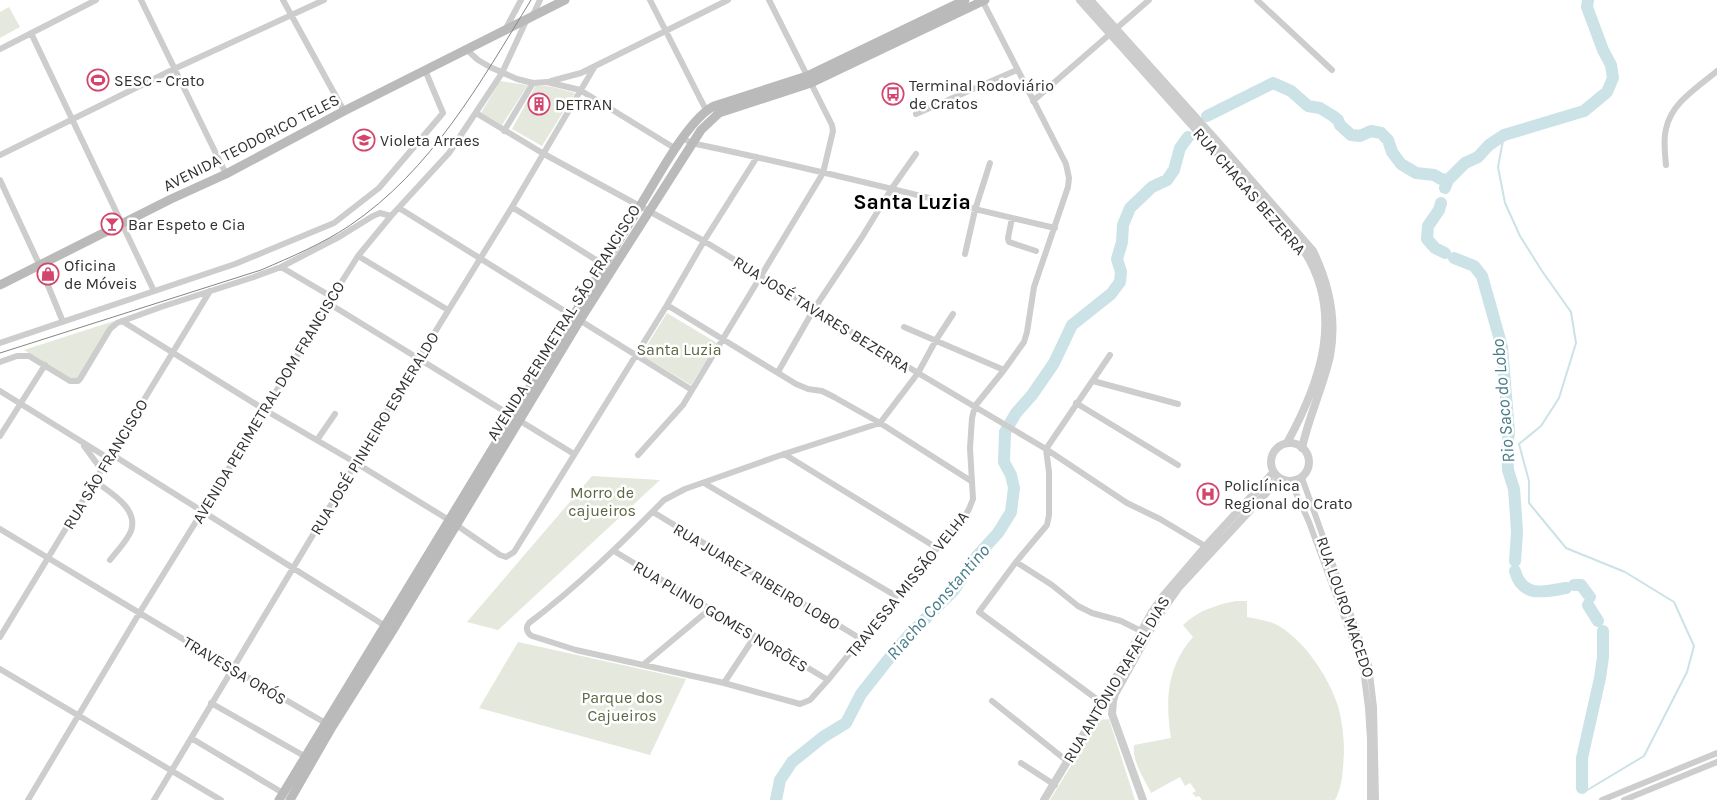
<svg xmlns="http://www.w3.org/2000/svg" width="1717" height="800" font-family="Karla,sans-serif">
<rect width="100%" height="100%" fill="#fff"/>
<path fill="#e5e8dc" d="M9,7L20,27L0,38V12Z
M500,81L528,85L502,125L481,113Z
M536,85L553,87L575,93L542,146L512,129Z
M667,313L717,343L691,385L641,355Z
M114,321L79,378L71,379L24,350Z
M592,476L660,480L498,630L467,622Z
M1236,601H1247V617C1256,619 1265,620 1273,623C1302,636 1329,677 1338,706C1342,721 1344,736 1344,752C1343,767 1343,786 1335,800H1202L1199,796L1196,797L1192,793L1196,791L1190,783L1185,786L1180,777L1151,793C1144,778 1132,762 1134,745L1171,738C1165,699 1167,667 1193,637L1183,625C1199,610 1216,605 1236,601Z
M518,642L686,679L650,755L479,708Z
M1109,719L1135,800H1050L1099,720Z"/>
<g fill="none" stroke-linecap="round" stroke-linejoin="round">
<path stroke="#cbe2e7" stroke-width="2" d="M1504,135L1498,167L1505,203L1520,236L1542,271L1571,312L1576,343L1559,398L1541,426L1519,444L1529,481V503L1566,548L1625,572L1674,602L1694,646L1687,672L1644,756L1584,792"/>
<path stroke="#cbe2e7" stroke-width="12" d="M1207,116L1273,83L1291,91L1308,106L1320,108L1333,116L1338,120L1340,125L1351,135L1360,136L1371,131L1381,133L1388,140L1392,152L1401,164L1416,173L1434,175L1441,179L1448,180
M1445,188L1448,180L1465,163L1478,157L1489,145L1504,135L1584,111L1607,92L1613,78L1611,65L1603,50L1587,7L1588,0
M1441,203L1439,210L1428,226L1427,239L1435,248L1445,253
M1454,258L1474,266L1482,276L1502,347L1509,432L1507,450L1508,470L1514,489L1516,516L1517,532L1515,561
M1515,571C1522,598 1544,592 1566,588
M1574,585H1581L1590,597
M1588,605L1598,621
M1582,788V758L1600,678L1603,657V631
M776,800L780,780L792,762L823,737L846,723L861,694L891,656L910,634L954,590L977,556L998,533L1011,512L1014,488L1011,475L1004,462L1005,432L1016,413L1032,395L1054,363L1072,325L1111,294L1120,282L1121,272L1117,259L1122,242L1123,225L1130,208L1152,187L1167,180L1174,170L1180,148L1188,137"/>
<path stroke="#cdcdcd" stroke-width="6" d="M141,0L226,174
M283,0L344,111
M650,0L706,110
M1257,0L1332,70
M532,17L540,0
M505,30L521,0
M31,33L154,291
M0,49L96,0
M466,49L478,60L490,67L517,79L533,83L547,82L580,90L676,149
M551,81L581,73L728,0
M1033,101L1149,0
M476,113L544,154L704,241L918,373L1046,449L1127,503L1160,519L1210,549
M916,114L1017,70
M504,131L533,83
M683,138L691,143C813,168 933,200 1055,228
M0,155L174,69L324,0
M1666,165C1665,154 1663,140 1666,129C1671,103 1698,87 1717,71
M0,180L40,266L63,322
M512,207L604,265
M399,208L692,390
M1012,218L1008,238L1009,242L1036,251
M965,254L975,210L990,163
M358,256L448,310
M281,267L332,297
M328,303L574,454
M667,305L796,384L808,389L822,391L834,397L880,423L971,481
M953,314L936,340L918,373L880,423L784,454L685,489L664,500C621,544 578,586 529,623C525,628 527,633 532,636L576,650L724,683L800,704L810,700L828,680L896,596L965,516L969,509L973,499L970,448L972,418L975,406L1004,370L1024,342L1027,332L1034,287L1068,187L1069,178L1066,164L982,0
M122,321L265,410L356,463L449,520L500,555L506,557L514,552L667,305L704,241L757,157
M904,327L1004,370
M0,343L235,264L334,223L379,188L443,113L425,70
M0,362L17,356H29L70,381H78L80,379L110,329L117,323L161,307L254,277L281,267L339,237L373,216L380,213L391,216
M778,372L814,309L862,237L892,188L916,154
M1093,381L1178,404
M0,391L108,458
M1076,403L1178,465
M0,436L45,365
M317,440L335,414
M84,446L101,469
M111,454L387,627
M784,454L937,548
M638,455L683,405L823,173L833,131L832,125L769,0
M1302,478L1369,665L1374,707L1376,800
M95,481C109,492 139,508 131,531C127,541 117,551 110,560
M1291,482L1309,522L1363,669L1368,708L1370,739V800
M704,483L896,596
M653,512L861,639
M0,529C110,595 218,661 329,725
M614,551L828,680
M1016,562L1052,585L1078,606L1092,613L1121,621L1141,631
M0,637L210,291
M644,664L710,609
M0,669L221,800
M724,683L755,636
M992,701L1067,761
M211,703L306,757
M1102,703L979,612L1016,562L1047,525L1049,515V472L1046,449L1110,355
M191,738L283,793
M1021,763L1055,785
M28,800L140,612L265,410L332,297L358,256L391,216L449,153L502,73L527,19
M154,800L419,358L512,207L595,66
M1602,800L1717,753
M1624,800L1717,762"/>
<path stroke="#cdcdcd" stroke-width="8" d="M1080,0L1303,249C1345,313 1321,381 1287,443
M1090,0L1215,139L1313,251C1329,284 1337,319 1330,356C1323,387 1309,416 1302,448
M1271 462a19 19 0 1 1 38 0a19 19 0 1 1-38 0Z
M1044,800L1097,712L1152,612L1164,595L1206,546L1273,473
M1143,800L1112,714L1113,701L1115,694L1157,618L1179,587L1279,479"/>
<path stroke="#bababa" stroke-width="9" d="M0,285L171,199L226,174L344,111L565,0
M279,800L640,206C657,179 688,119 714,106L807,76L965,0
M290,800L332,727L393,630L580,320L701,130L719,113L811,83L985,0"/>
<path stroke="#858585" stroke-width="1" d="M0,353L261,270C291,257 322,244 349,226C432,170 480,83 531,0"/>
</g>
<defs>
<g id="stadium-ring" transform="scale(1.125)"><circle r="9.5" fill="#fff" stroke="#d2466e" stroke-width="1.5"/><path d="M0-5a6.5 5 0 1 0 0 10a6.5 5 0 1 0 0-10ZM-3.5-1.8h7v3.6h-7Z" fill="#d2466e"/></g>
<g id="bus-ring" transform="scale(1.125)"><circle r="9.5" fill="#fff" stroke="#d2466e" stroke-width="1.5"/><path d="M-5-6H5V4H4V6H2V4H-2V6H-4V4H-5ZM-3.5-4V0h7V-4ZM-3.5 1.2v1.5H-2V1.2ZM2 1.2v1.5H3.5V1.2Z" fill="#d2466e"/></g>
<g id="building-ring" transform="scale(1.125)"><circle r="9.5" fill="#fff" stroke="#d2466e" stroke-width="1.5"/><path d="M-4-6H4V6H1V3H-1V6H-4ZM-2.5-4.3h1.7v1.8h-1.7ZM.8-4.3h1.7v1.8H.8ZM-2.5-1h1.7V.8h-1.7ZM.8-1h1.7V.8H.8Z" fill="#d2466e"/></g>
<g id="school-ring" transform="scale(1.125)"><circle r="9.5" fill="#fff" stroke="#d2466e" stroke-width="1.5"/><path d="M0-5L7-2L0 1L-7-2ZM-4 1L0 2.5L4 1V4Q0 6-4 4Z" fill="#d2466e"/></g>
<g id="bar-ring" transform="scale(1.125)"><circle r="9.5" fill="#fff" stroke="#d2466e" stroke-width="1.5"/><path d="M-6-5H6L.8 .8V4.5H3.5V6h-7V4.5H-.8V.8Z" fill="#d2466e"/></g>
<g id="shop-ring" transform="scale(1.125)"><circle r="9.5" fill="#fff" stroke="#d2466e" stroke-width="1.5"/><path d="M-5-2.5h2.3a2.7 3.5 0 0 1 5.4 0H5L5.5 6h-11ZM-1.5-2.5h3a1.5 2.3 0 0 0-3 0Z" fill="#d2466e"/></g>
<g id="hospital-ring" transform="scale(1.125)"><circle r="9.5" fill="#fff" stroke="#d2466e" stroke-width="1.5"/><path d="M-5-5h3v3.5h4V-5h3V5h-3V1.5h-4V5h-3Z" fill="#d2466e"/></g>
</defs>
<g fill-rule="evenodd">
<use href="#stadium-ring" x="98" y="80"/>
<use href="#bus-ring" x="893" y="94"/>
<use href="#building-ring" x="539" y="104"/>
<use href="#school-ring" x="364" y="140"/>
<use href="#bar-ring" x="112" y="224"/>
<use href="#shop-ring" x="48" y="274"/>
<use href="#hospital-ring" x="1208" y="494"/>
</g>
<g text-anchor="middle" stroke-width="5" stroke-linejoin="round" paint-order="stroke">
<g font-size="16" fill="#303030" stroke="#fff" text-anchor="start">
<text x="114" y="86">SESC - Crato</text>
<text x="909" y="91">Terminal Rodoviário<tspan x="909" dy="18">de Cratos</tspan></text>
<text x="555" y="110">DETRAN</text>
<text x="380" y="146">Violeta Arraes</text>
<text x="128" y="230">Bar Espeto e Cia</text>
<text x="64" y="271">Oficina<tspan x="64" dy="18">de Móveis</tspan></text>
<text x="1224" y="491">Policlínica<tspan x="1224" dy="18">Regional do Crato</tspan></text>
</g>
<g font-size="16" fill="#303030" stroke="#fff">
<text transform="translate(251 142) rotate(-27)" y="6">AVENIDA TEODORICO TELES</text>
<text transform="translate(1250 191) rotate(49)" y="6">RUA CHAGAS BEZERRA</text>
<text transform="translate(822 314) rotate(32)" y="6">RUA JOSÉ TAVARES BEZERRA</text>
<text transform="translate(563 322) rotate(-58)" y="6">AVENIDA PERIMETRAL SÃO FRANCISCO</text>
<text transform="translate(268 402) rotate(-59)" y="6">AVENIDA PERIMETRAL DOM FRANCISCO</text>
<text transform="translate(374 433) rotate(-59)" y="6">RUA JOSÉ PINHEIRO ESMERALDO</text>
<text transform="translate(105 464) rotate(-59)" y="6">RUA SÃO FRANCISCO</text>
<text transform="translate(757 576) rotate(31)" y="6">RUA JUAREZ RIBEIRO LOBO</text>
<text transform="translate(907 584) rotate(-51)" y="6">TRAVESSA MISSÃO VELHA</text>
<text transform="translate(1346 607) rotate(71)" y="6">RUA LOURO MACEDO</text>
<text transform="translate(721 616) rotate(31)" y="6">RUA PLINIO GOMES NORÕES</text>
<text transform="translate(235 670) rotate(31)" y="6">TRAVESSA ORÓS</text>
<text transform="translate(1116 679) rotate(-59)" y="6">RUA ANTÔNIO RAFAEL DIAS</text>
</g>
<g font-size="16" fill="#5b6742" stroke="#fff">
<text x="679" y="355">Santa Luzia</text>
<text x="602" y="498">Morro de<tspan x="602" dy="18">cajueiros</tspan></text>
<text x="622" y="703">Parque dos<tspan x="622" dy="18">Cajueiros</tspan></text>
</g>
<g font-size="18" font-style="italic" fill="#467d89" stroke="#fff">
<text transform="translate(1503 401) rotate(-95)" y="6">Rio Saco do Lobo</text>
<text transform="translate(938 602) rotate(-49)" y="6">Riacho Constantino</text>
</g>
<g font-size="21" font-weight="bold" fill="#000" stroke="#fff">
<text x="912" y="209">Santa Luzia</text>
</g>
</g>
</svg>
